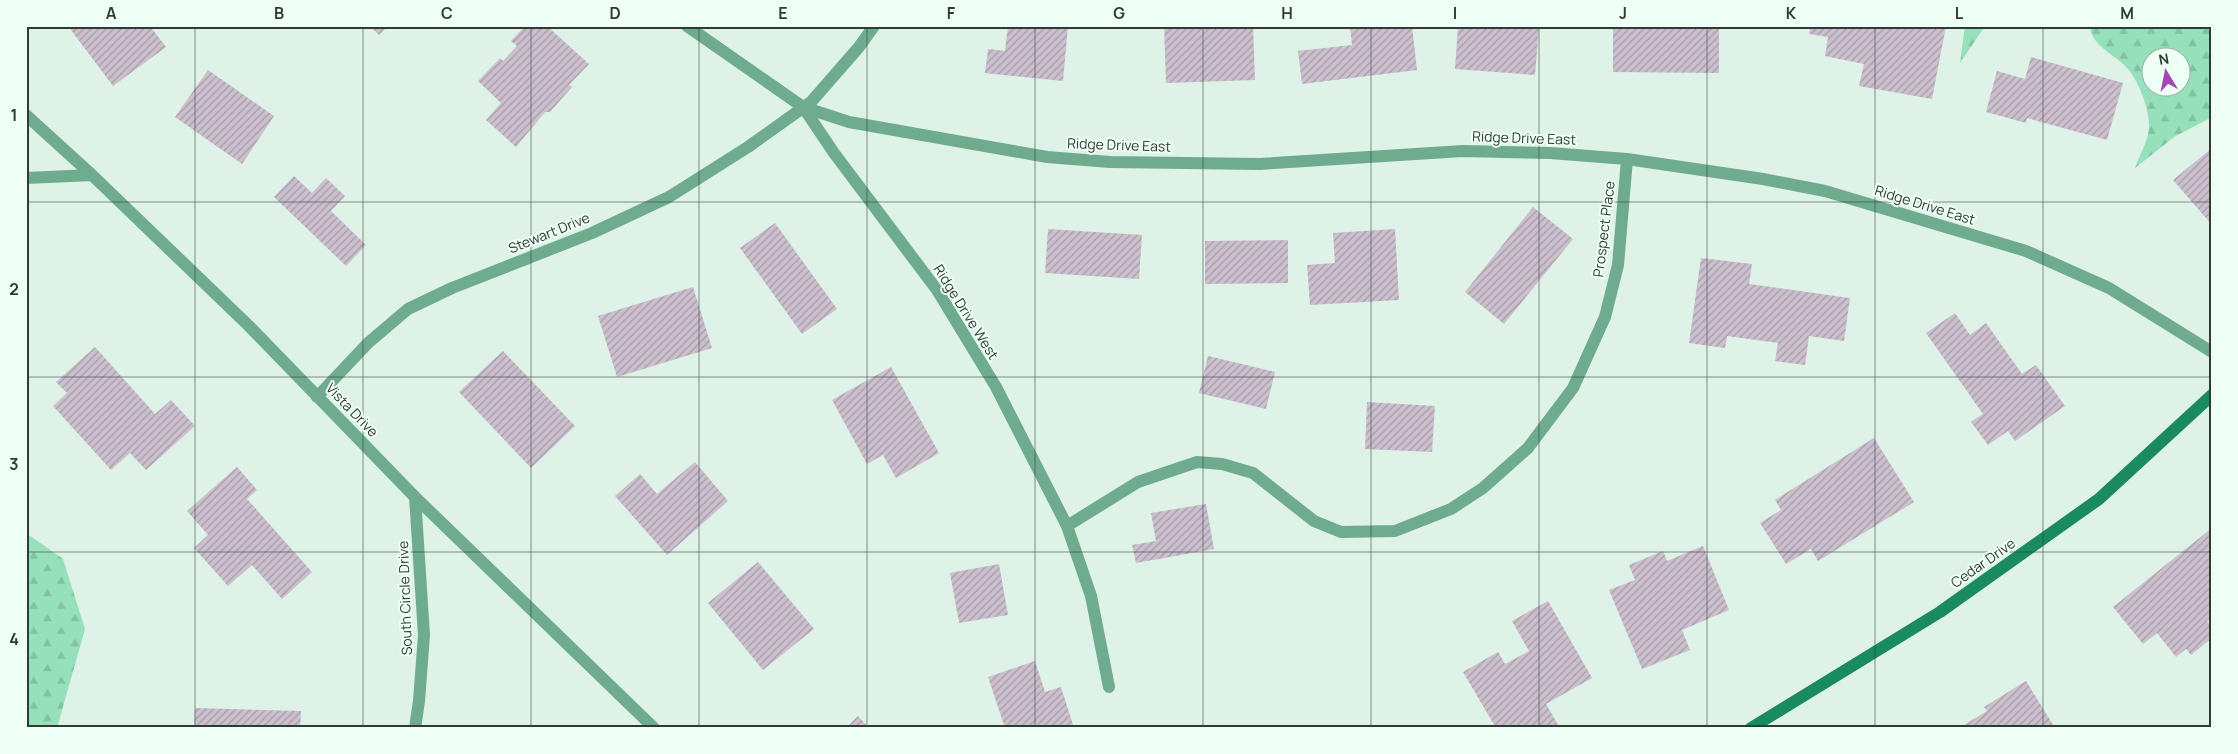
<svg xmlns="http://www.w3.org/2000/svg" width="2238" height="754" font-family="Manrope,sans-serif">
<defs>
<pattern id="forest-firs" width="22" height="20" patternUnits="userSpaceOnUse" patternTransform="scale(1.25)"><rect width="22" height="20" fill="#96e0bc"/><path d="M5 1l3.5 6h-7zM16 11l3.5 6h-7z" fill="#82c1a2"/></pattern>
<pattern id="building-hatch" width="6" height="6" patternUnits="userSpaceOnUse" patternTransform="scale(1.25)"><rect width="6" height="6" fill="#ccbfce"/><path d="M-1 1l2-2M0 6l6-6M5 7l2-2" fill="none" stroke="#a69ca8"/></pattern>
</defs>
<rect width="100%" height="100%" fill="#def2e7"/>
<path fill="url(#forest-firs)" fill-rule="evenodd" d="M1965,26H1985L1960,63Z
M2090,26H2212V117L2174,137L2135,168C2139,156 2148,141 2149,128C2150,111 2139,81 2127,68C2116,55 2091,46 2090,26ZM2150,58H2180V88H2150Z
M26,533L63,559L85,629L57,728H26Z"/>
<path fill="url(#building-hatch)" d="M68,26H150L166,47L113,86Z
M370,26H388L379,35Z
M525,26H547L589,64L569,85L572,87L550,112H545L516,147L486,120L501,103L478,81L500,58L503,61L517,46L511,41Z
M1008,26H1068L1063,81L985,73L988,49L1005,51Z
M1164,26H1253L1255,80L1166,83Z
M1350,26H1412L1417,70L1302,84L1298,51L1352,45Z
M1458,26H1539L1535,75L1455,69Z
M1613,26L1719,28V73L1613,72Z
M1811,26H1946L1932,99L1859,86L1864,64L1825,56L1828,37L1809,34Z
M2031,57L2123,83L2107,140L2027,118L2026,123L1986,112L1997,71L2025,79Z
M208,70L274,116L242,164L175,117Z
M2212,148V225L2173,180Z
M294,176L312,193L326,178L345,196L331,211L366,245L346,266L274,197Z
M1533,207L1573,239L1504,324L1465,292Z
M775,223L837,309L802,334L740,248Z
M1048,229L1142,235L1139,279L1045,273Z
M1395,229L1399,300L1310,305L1307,265L1335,263L1333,233Z
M1288,240V283L1205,284V241Z
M1701,258L1752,264L1749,284L1850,298L1844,341L1809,336L1805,365L1775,361L1778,343L1727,336L1725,348L1689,343Z
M693,287L712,348L617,377L598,316Z
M1955,313L1970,335L1986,323L2022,374L2036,365L2065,406L2015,441L2008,431L1988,445L1971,422L1983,414L1926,333Z
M95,347L155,414L171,400L195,426L146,470L130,453L111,470L53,406L67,393L56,382Z
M503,351L575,426L531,468L459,392Z
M1208,356L1275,372L1266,409L1199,393Z
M891,367L939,453L896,478L883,455L867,464L832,400Z
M1367,402L1435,406L1432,452L1365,449Z
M1874,438L1914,502L1818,561L1811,549L1786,564L1760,523L1781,510L1775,500Z
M695,462L728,501L667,555L615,496L640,474L657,494Z
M237,467L257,490L247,499L312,572L282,599L252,565L228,586L194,548L208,535L187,511Z
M1206,504L1214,549L1136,563L1132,545L1156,541L1151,513Z
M2212,528V617L2207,621L2212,627V638L2191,655L2186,649L2176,657L2157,633L2143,644L2113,607Z
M1703,546L1729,610L1682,630L1690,650L1642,669L1609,590L1635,580L1629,565L1663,551L1667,561Z
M758,562L814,629L763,670L708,603Z
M999,564L1008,615L959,623L950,573Z
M1548,601L1592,678L1546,704L1560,728H1496L1463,672L1498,652L1505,664L1529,651L1512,621Z
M1035,661L1045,692L1061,687L1074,728H1005L988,677Z
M2026,681L2055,728H1959L1987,711L1984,707Z
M195,708L301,711L300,728H194Z
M858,716L869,728H846Z"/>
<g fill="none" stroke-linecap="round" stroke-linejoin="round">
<path stroke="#6fab8e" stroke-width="12" d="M687,26L803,107L834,153L937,290L996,387L1067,526L1091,596L1109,687
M803,107L849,122L1047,157L1110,162L1260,164L1463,151L1550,153L1627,159L1763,179L1825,191L2026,251L2109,288L2212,352
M26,115L92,175L249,326L415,497L654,728
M26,178L92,175
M317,397L368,343L408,309L452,288L592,233L669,197L748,147L811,102L859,47L874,26
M1067,526L1138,482L1197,462L1222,464L1253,473L1314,521L1341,532L1395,531L1451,509L1483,488L1528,448L1573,388L1605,317L1618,265L1627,159
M415,728L419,701L424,635L415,497"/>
<path stroke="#1a8a60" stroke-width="12" d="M1751,728L1940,612L2099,499L2212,395"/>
</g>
<path fill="none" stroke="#323a36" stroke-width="1" stroke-opacity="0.55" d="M195,26V728M363,26V728M531,26V728M699,26V728M867,26V728M1035,26V728M1203,26V728M1371,26V728M1539,26V728M1707,26V728M1875,26V728M2043,26V728M26,202H2212M26,377H2212M26,552H2212"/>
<g text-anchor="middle" stroke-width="4" stroke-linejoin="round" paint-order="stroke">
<g font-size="14" fill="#323a36" stroke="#eefff6">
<text transform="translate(1524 138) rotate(2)" y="5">Ridge Drive East</text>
<text transform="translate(1119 145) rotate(2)" y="5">Ridge Drive East</text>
<text transform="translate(1925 205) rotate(17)" y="5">Ridge Drive East</text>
<text transform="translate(1604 229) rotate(-83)" y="5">Prospect Place</text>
<text transform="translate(549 233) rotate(-22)" y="5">Stewart Drive</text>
<text transform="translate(966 312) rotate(58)" y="5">Ridge Drive West</text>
<text transform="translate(352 410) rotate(46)" y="5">Vista Drive</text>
<text transform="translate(1983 563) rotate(-35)" y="5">Cedar Drive</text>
<text transform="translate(405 598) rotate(-92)" y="5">South Circle Drive</text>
</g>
</g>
<rect width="2238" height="754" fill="none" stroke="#eefff6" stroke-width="55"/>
<g transform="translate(2166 72) rotate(350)"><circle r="24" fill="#eefff6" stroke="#a3b0a9"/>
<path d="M0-4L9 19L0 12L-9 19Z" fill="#a349b5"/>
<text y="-8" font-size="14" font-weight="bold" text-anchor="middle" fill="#323a36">N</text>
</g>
<rect x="28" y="28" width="2182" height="698" fill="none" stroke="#323a36" stroke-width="2"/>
<g font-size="16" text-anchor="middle" font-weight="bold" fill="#323a36">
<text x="111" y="19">A</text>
<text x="279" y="19">B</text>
<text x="447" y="19">C</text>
<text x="615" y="19">D</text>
<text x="783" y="19">E</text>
<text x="951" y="19">F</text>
<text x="1119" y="19">G</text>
<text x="1287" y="19">H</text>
<text x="1455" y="19">I</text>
<text x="1623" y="19">J</text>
<text x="1791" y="19">K</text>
<text x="1959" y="19">L</text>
<text x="2127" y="19">M</text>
<text x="14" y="121">1</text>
<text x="14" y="295">2</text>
<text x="14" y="470">3</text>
<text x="14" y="645">4</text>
</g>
</svg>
